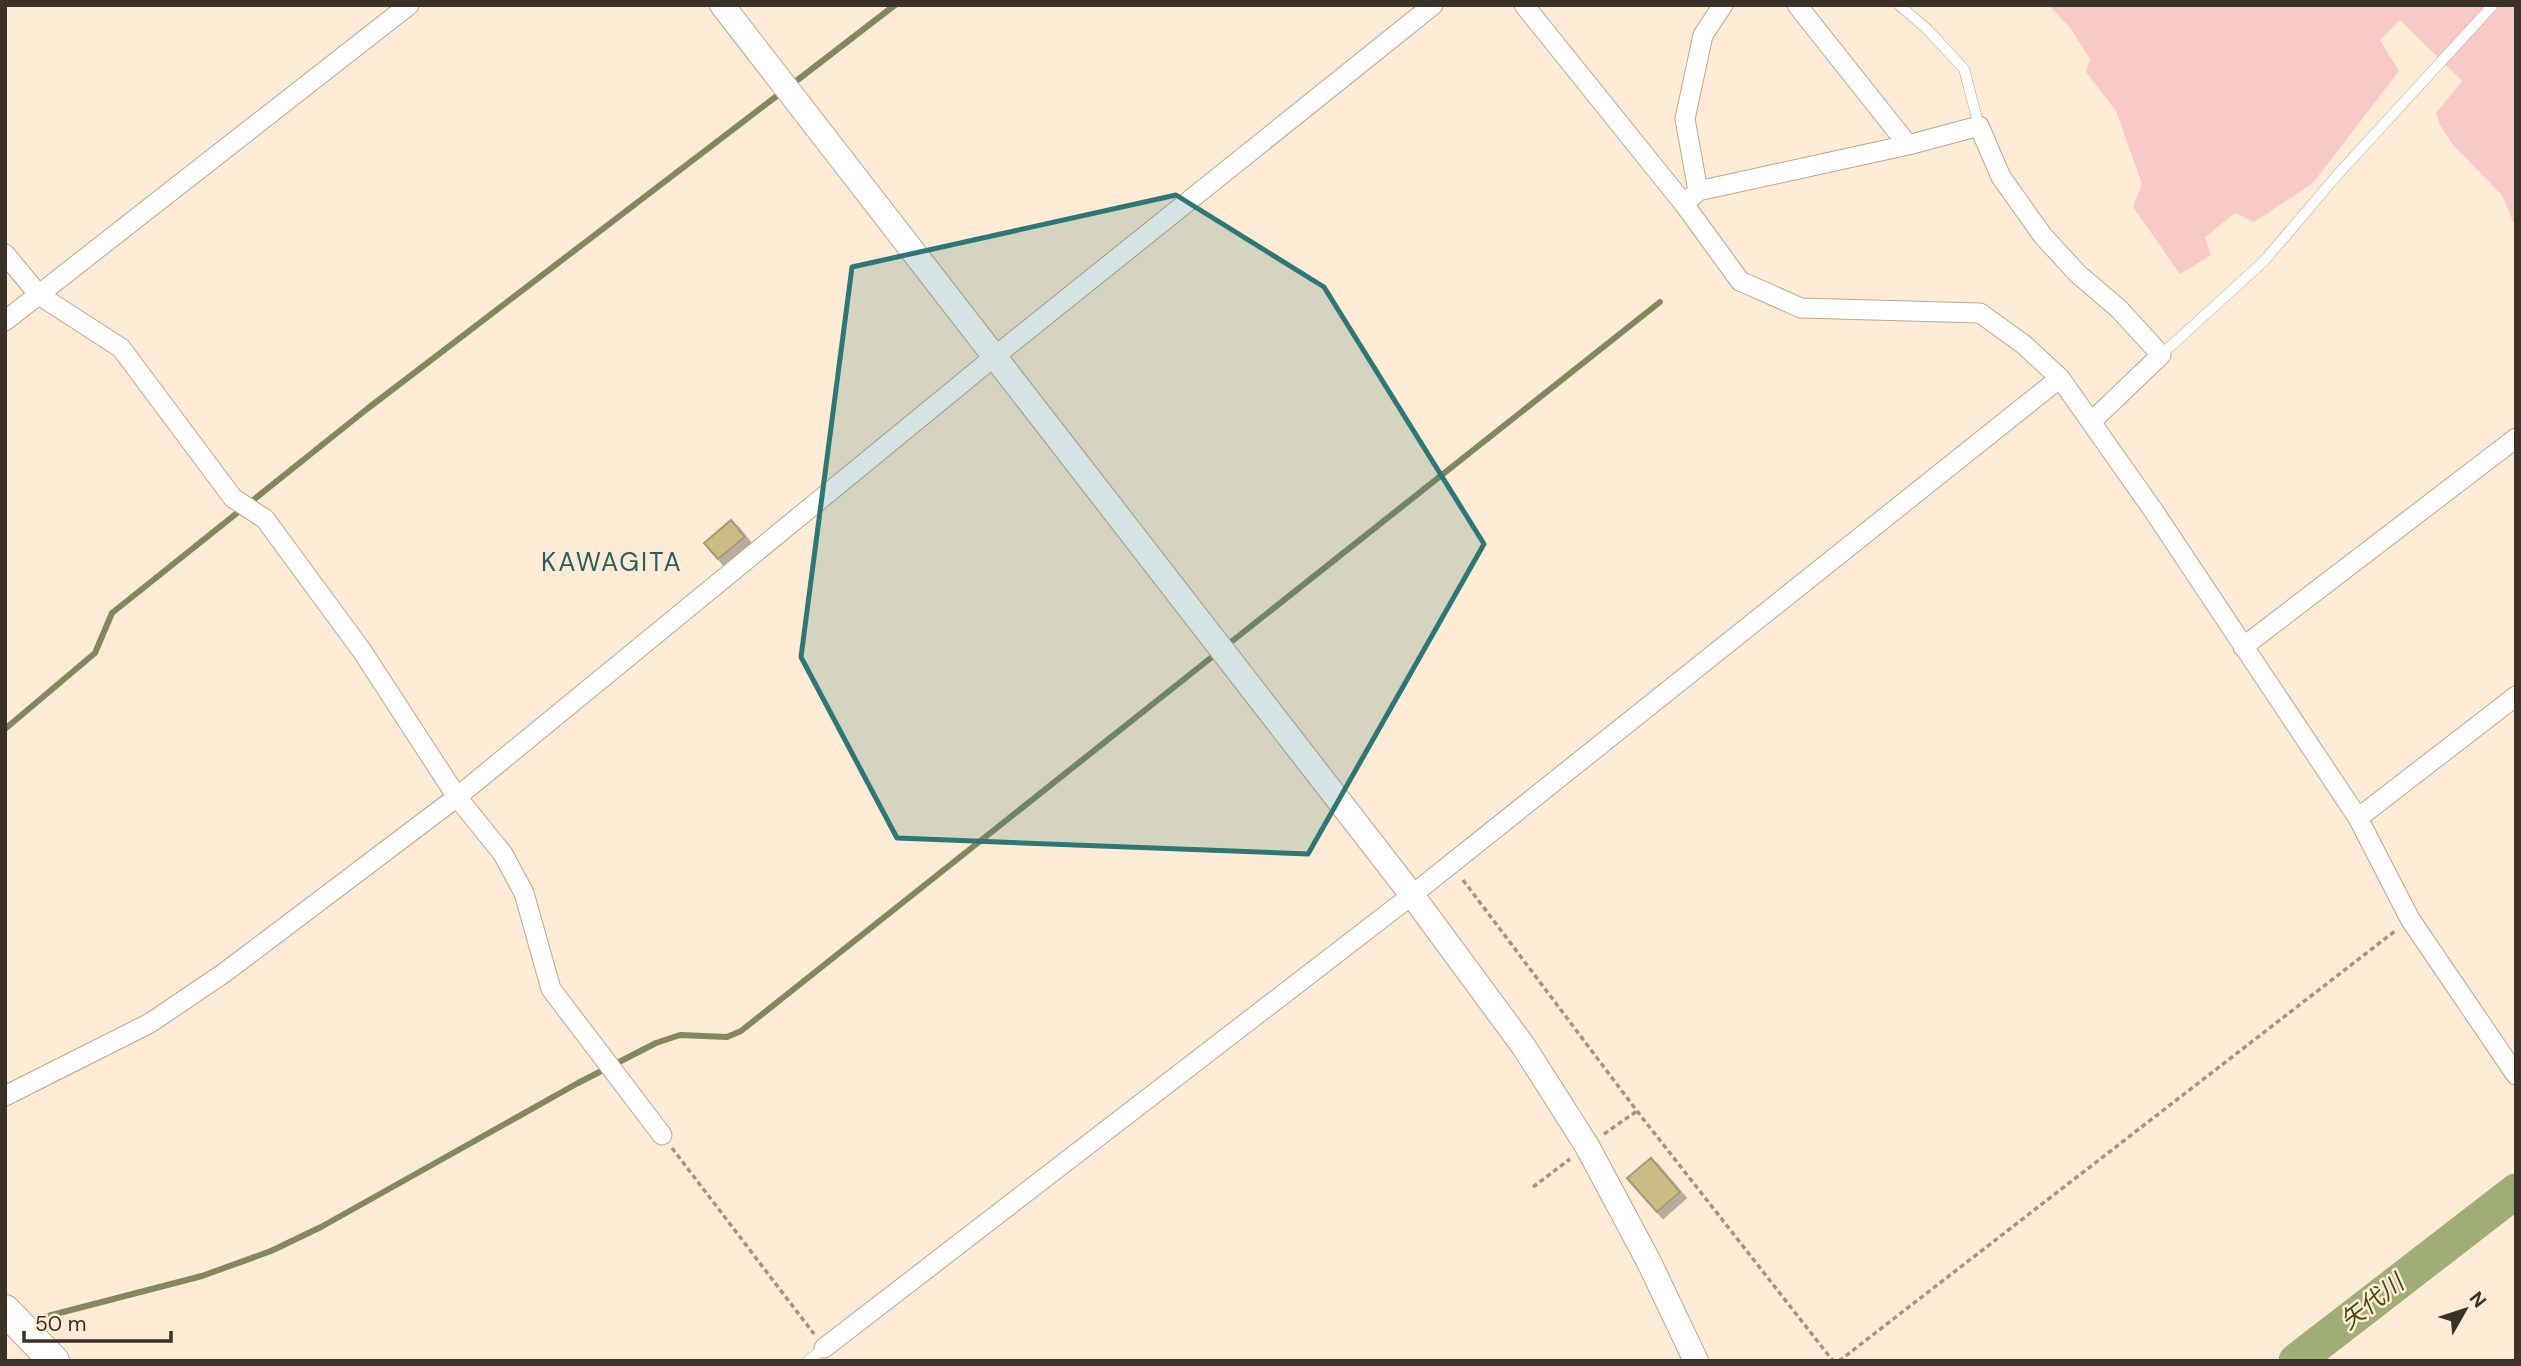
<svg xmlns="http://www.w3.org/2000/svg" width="2521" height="1366" font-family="'DM Sans','Noto Sans JP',sans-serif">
<defs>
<filter id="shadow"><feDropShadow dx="6" dy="6" stdDeviation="0" flood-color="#0004"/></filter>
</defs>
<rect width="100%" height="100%" fill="#feebd5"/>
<path fill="#f7cac7" d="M2049,5H2516V222H2513L2502,195L2453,145L2440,125L2436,113L2462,81L2400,20L2380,40L2399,71L2313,183L2254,222L2235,213L2205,237L2211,255L2180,274L2133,207L2142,184L2116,111L2086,72L2090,59L2071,29Z"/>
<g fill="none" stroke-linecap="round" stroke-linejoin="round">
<path stroke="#82885f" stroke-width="6" d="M791,85L895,5
M1226,646L1660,302
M5,729L95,653L112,613L367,409L782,92
M44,1317L202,1276L271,1251L321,1227L578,1083L656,1043L680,1035L727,1037L741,1031L1217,653"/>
<path stroke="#a1ad77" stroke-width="35" d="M2296,1361L2516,1191"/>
</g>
<path fill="#cbbc84" stroke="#a2997b" stroke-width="2" filter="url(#shadow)" d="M731,520L745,537L718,559L704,543Z
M1651,1158L1680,1192L1657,1212L1627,1178Z"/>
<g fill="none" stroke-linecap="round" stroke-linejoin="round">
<g stroke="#bea78d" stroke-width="11">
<path id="service" d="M1899,5L1927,29L1964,69L1979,126
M2161,355L2264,261L2339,173L2493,5
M808,1361L824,1348"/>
</g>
<g stroke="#bea78d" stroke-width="21">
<path id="minor" d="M1524,5L1684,204L1740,281L1801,308L1980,313L2023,344L2060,378L2153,510L2358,818L2410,919L2516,1075
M1797,5L1908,145
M1698,191L1685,119L1703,35L1723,5
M1684,204L1698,191L1908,145L1979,126L2001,177L2043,236L2078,274L2119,309L2161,355L2091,422
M5,254L39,295L121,348L233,498L265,519L362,651L457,797L503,854L524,893L551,989L662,1135
M5,321L409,5
M2243,647L2516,438
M2358,818L2516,696
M5,1096L150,1023L224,973L457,797L994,357L1433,5
M824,1348L1412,895L2060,378"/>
</g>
<g stroke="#bea78d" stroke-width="26">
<path id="tertiary" d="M722,5L1412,895L1524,1047L1587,1146L1649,1262L1696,1361"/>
</g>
<g stroke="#bea78d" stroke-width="32">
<path id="primary" d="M5,1310L54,1361"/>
</g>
<path stroke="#a39584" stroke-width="3.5" stroke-dasharray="5 3.5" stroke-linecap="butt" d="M1463,880L1637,1111L1833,1361
M1604,1134L1637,1111
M672,1148L814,1334
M1533,1187L1570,1159
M1839,1361L2395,931"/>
<use href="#service" stroke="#fff" stroke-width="10"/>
<use href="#minor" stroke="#fff" stroke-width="19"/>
<use href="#tertiary" stroke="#fff" stroke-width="24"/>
<use href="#primary" stroke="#fff" stroke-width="30"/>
</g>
<path fill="#2e7774" fill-opacity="0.2" stroke="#2e7774" stroke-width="5" stroke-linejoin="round" d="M1176,195L1324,287L1484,544L1308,854L897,838L801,657L852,267Z"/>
<g text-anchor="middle" stroke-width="5" stroke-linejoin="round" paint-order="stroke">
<g font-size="24" font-style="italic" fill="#434e10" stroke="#feebd5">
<text transform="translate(2372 1302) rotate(-38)" y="8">矢代川</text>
</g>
<g font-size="26" letter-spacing="2" fill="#27605e" stroke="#feebd5">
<text x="612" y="571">KAWAGITA</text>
</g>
</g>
<rect width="2521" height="1366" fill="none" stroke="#3b3227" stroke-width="14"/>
<g transform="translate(2465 1310) rotate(51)" stroke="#feebd5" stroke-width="5" paint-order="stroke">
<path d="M0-5L12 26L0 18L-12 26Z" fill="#3b3227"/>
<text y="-10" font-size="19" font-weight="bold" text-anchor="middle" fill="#3b3227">N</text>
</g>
<path d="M24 1331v10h147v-10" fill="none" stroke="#3b3227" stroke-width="3.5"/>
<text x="35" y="1331" font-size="21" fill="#3b3227" stroke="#feebd5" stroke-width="5" paint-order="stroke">50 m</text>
</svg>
